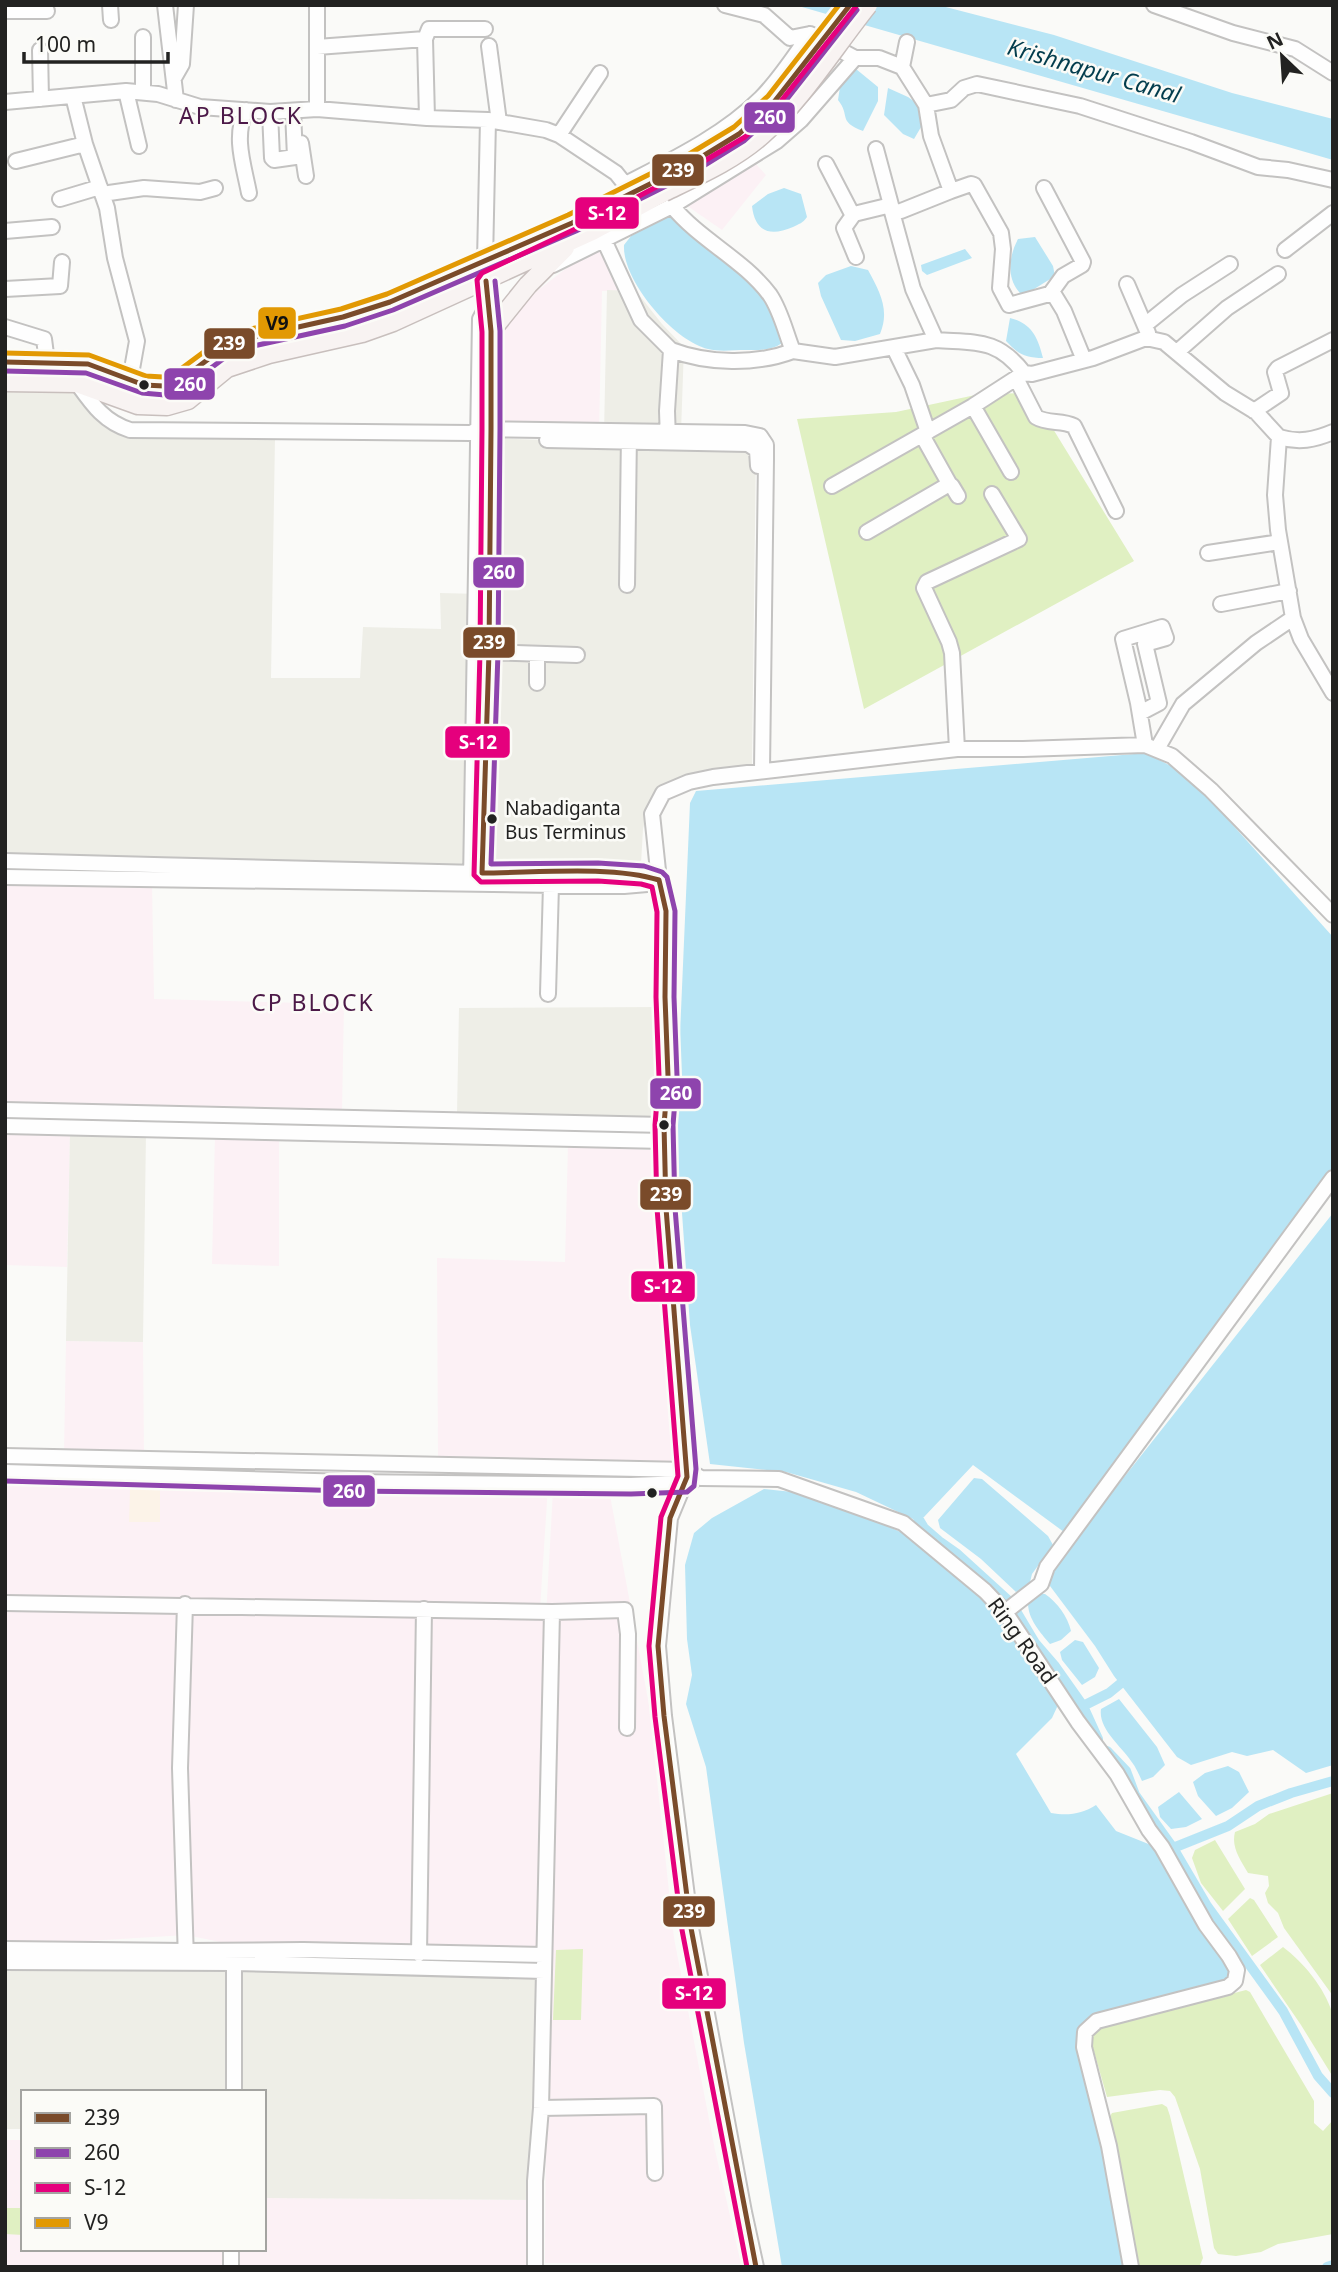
<svg xmlns="http://www.w3.org/2000/svg" width="1338" height="2272" font-family="'Noto Sans',sans-serif">
<rect width="100%" height="100%" fill="#fafaf8"/>
<path fill="#fcf1f5" d="M753,161L766,175L722,230L683,203Z
M610,246L636,291H602L599,433L489,431L488,337L517,313L537,291L577,260Z
M5,879L152,883L154,999L344,1004L342,1112L5,1106Z
M5,1130L70,1132L67,1267L5,1265Z
M215,1134L279,1135V1266L212,1264Z
M568,1145L651,1150L682,1466L438,1460L437,1258L565,1262Z
M66,1341L143,1342L144,1456L64,1453Z
M5,1475L548,1486L540,1609L5,1600Z
M553,1490H609L649,1705L674,1938L715,2150L741,2264L545,2263L547,1960L418,1962L428,1615L546,1617Z
M5,1609L417,1613L413,1958H299L186,1935L5,1946Z
M5,2140H23V2249H264V2198L535,2200L531,2267H5Z"/>
<path fill="#eeeee7" d="M607,290L636,291L662,324L684,347L681,432L604,433Z
M5,386L87,390L108,423L275,438L271,678H360L363,627L441,629L440,593L480,594L474,867L5,858Z
M488,438L756,447L752,767L688,775L671,782L656,794L649,805L643,829L641,864L480,868Z
M661,1007L658,1117L457,1113L459,1008Z
M70,1132L146,1133L143,1342L66,1341Z
M5,1963L228,1969L226,2092H23V2129H5Z
M238,1972L537,1974L535,2200L264,2198V2092H238Z"/>
<path fill="#fcf3e8" d="M130,1489H160V1522H129Z"/>
<path fill="#e0f0c2" d="M1031,393L1134,561L864,709L797,419L896,412L980,394Z
M1333,1793V1996L1284,1928L1278,1913L1268,1903L1265,1893L1269,1886L1268,1876L1248,1873C1240,1859 1231,1847 1235,1832L1255,1824L1269,1814Z
M1215,1840L1245,1889L1223,1911L1201,1883L1192,1858L1195,1850Z
M1250,1898L1254,1900L1278,1937L1252,1956L1228,1919Z
M1283,1947C1303,1962 1324,1987 1332,2012C1336,2026 1333,2061 1333,2077L1301,2025L1260,1965Z
M583,1949L581,2020H553L556,1950Z
M1246,1990L1250,1992L1314,2101V2123L1323,2131L1333,2120V2234L1278,2244L1261,2252L1236,2256L1218,2254L1214,2248L1200,2169L1175,2097L1170,2091L1160,2090L1107,2097L1089,2034L1095,2029Z
M1162,2104L1167,2107L1170,2116L1203,2258L1199,2267H1135L1109,2118L1112,2113Z
M5,2208H23V2235L5,2234Z"/>
<path fill="#b8e5f5" d="M795,5H938L1054,35L1232,93L1333,119V160Z
M856,69L878,87V101L863,131C837,121 851,116 838,100L840,87L848,71Z
M888,88L908,97L922,107L924,122L914,139L903,134L884,115Z
M784,188L801,194L807,217C803,223 799,224 793,227C770,237 755,232 752,206L768,194Z
M667,216L672,218C708,251 756,269 774,317C778,326 782,334 782,343C771,351 758,350 746,350C734,350 719,352 708,349C674,341 622,281 624,245L631,236Z
M1035,237L1053,266L1055,276L1023,296C1006,281 1008,258 1018,239Z
M965,249L972,258L927,275L922,271L921,265Z
M851,266L868,270C880,292 890,310 880,334L855,341L841,340L821,296L818,283L826,275Z
M1010,318C1031,323 1038,337 1043,358C1025,358 1018,354 1006,341Z
M1146,753L1188,775L1333,937V1174L1126,1452L1064,1532L973,1465L924,1517L913,1519L856,1492L786,1472L710,1464L690,1325L681,1199L674,1173L690,803L696,791Z
M1333,1213V1765L1306,1773L1273,1750L1247,1756L1232,1752L1191,1765L1177,1757L1114,1676L1095,1646L1047,1582L1053,1567Z
M974,1478L982,1479L1048,1536L1053,1545L1032,1574L1029,1586L1016,1592L981,1559L940,1528L938,1520Z
M764,1489L793,1492L869,1518L905,1534L973,1590L997,1615L1058,1705L1052,1718L1016,1754L1051,1813C1068,1816 1082,1814 1096,1805L1116,1831L1156,1847L1235,1977L1184,1996L1086,2021L1077,2038L1104,2139L1127,2267H782L744,2043L706,1767L686,1704L692,1675L687,1639L685,1565L694,1533L712,1518Z
M1042,1594H1045C1057,1602 1068,1617 1071,1631L1061,1640L1050,1644C1040,1632 1028,1619 1028,1603Z
M1075,1640L1083,1642L1099,1668L1095,1677L1082,1685L1062,1660L1060,1652Z
M1119,1699L1157,1747L1165,1765L1153,1777L1142,1781C1139,1775 1136,1767 1131,1761C1121,1746 1098,1729 1101,1709Z
M1228,1766L1239,1772L1249,1792L1232,1808L1216,1816L1198,1796L1193,1782L1205,1773Z
M1179,1792L1202,1819L1186,1827L1171,1829L1160,1817L1158,1807Z"/>
<g fill="none" stroke-linecap="round" stroke-linejoin="round">
<path stroke="#b8e5f5" stroke-width="10" d="M918,1518L924,1528L939,1541L956,1553L1011,1603L1035,1643L1054,1665L1083,1706
M1098,1739L1083,1706L1109,1693L1120,1684
M1107,1751L1126,1771L1135,1795L1173,1848L1207,1906L1283,2011L1318,2076L1333,2093
M1173,1848L1228,1826L1258,1806L1291,1793L1333,1781
M1327,2267L1333,2265"/>
<g stroke="#c3c2c1" stroke-width="18">
<path id="minor" d="M110,5L111,20
M165,5L176,100
M317,5V109
M725,5L764,15L790,38L810,34L855,58H879L902,67L926,105L931,136L951,191L901,211L892,212L913,289L936,340C976,343 997,338 1024,373L1032,374L1093,358L1146,338L1164,342L1225,393L1256,412L1279,437L1275,495L1278,530L1293,618L1256,643L1183,704L1157,749
M1154,5L1233,33L1295,49L1333,73
M5,11H47
M489,46L499,122
M317,47L425,39
M40,50L41,99
M902,67L907,42
M174,78L182,64L186,5
M126,91L139,146
M143,92V37
M73,96L85,144L107,208L115,258L137,341L130,380
M5,102L126,91L158,94L200,107L270,112L317,109L427,118L488,120L546,130L559,135L616,173L632,193
M926,105L951,100L964,88L977,84L1080,106L1191,142L1258,167L1288,170L1333,180
M246,110C233,137 244,166 249,193
M270,112L272,158L274,160L295,157L293,111
M427,118L425,39L429,29H485
M559,135L600,73
M301,143L306,176
M876,149L891,205
M16,161L85,144
M826,164L851,212L854,214L891,205L892,212
M626,184C672,160 724,135 761,98C780,79 795,55 810,34
M1044,188L1083,262L1082,265L1063,276L1050,294
M951,191L971,184L974,185L1001,233L1003,249L1000,288L1009,305L1053,293L1064,311L1084,360
M102,194L144,188L200,192L215,188
M60,199L100,187
M672,206L777,141L801,120L855,58
M854,214L844,228L856,257
M5,231L52,227
M604,240L641,320L671,350
M1285,250L1333,213
M553,265L672,206C701,241 743,259 770,295C781,311 786,334 793,351L835,357L936,340
M1127,284L1148,333
M5,289L60,286L62,262
M1145,325L1182,295L1230,264
M5,327L44,339L47,362
M894,348L912,385L928,432
M1177,352L1227,308L1278,274
M1016,378L1036,417C1047,424 1062,420 1074,426L1116,511
M77,383C92,404 104,422 130,430L471,433L478,429L745,433L760,436L766,445V459L762,770
M973,406L1011,472
M1254,411L1281,393L1275,372L1278,368L1333,340
M922,435L950,485
M1279,437C1299,443 1314,440 1333,432
M547,440L748,444L757,450L758,466
M668,440L667,411L671,350C708,364 756,365 793,351
M832,486L973,406L1024,373
M867,532L946,486H952L958,496
M1208,553L1280,542
M627,585L629,433
M1221,604L1289,591
M1293,618L1301,639L1333,693
M489,652L577,655
M537,654V683
M1140,713L1159,703L1145,644L1166,638L1162,627L1123,639L1138,703L1145,745
M957,749L952,653L949,642L924,588L927,582L1019,539L992,494
M5,861C163,865 321,870 479,873C531,874 611,864 659,880
M5,877L624,886L647,884L658,881
M471,882L480,319L487,306
M483,884L491,429V331L487,306L485,261L488,120
M548,994L551,885
M5,1110L664,1125
M5,1126L664,1141
M5,1456L687,1470L701,1478L779,1479L903,1523L985,1591L1005,1612L1078,1722L1117,1774L1149,1830L1162,1847L1206,1925L1229,1956L1237,1970L1235,1981L1228,1987L1097,2021L1085,2032L1084,2047L1109,2146L1131,2267
M5,1472L349,1482L631,1485L686,1483L693,1481
M5,1603L552,1612L625,1610L628,1634L627,1728
M185,1604L180,1768L186,1960
M1005,1612L1041,1584L1047,1567L1333,1178
M5,1949L186,1951L303,1950L544,1955
M419,1954L424,1609
M5,1962L234,1963L544,1971
M234,2092V1963
M541,2108L654,2106L655,2173
M231,2267V2249
M535,2267V2181L541,2108L552,1612
M756,2267L744,2212L691,1928L664,1716L658,1646L670,1518L687,1477L666,1208L664,1125L668,1076L665,997L666,911L659,880L652,814L663,793L689,782L713,777L957,749H1023L1145,745L1172,756L1211,790L1333,915"/>
</g>
<g stroke="#c8bfbd" stroke-width="21">
<path id="major" d="M491,331L528,285L565,248
M5,362L88,364L144,385L164,386L178,382L231,342L343,317L374,308L572,223L648,185
M5,382L77,383L138,405L167,406L188,400L227,368L269,354L362,333L393,322L592,231L664,192"/>
</g>
<use href="#minor" stroke="#fefefe" stroke-width="14"/>
<use href="#major" stroke="#f8f3f2" stroke-width="18"/>
<g stroke="#c8bfbd" stroke-width="21" stroke-linecap="butt">
<path id="major-bridge" d="M648,185L739,134L764,114L850,5
M664,192C697,176 734,160 762,135C801,101 835,46 868,5"/>
</g>
<use href="#major-bridge" stroke="#f8f3f2" stroke-width="18"/>
<g stroke="#fbfbf7" stroke-width="10">
<path id="bus-1" d="M486,281L491,331V429L489,652L482,873C534,873 611,865 659,880L666,911L665,997L668,1076L664,1125L666,1208L687,1477L670,1518L658,1646L664,1716L691,1928L756,2267
M5,362L88,364L144,385L164,386L178,382L231,342L343,317L390,302L572,223L690,164L739,134L774,102L850,5"/>
</g>
<g stroke="#fbfbf7" stroke-width="10">
<path id="bus-2" d="M5,371L86,373L142,393L165,395L183,389L235,350L345,326L393,310L576,231L694,172L744,141L780,108L857,10
M5,1481L349,1491L631,1494L687,1492L694,1486L696,1469L675,1208L673,1125L677,1076L674,997L675,911L667,877L662,872L644,866L598,863L491,864L498,652L500,429V331L495,281"/>
</g>
<g stroke="#fbfbf7" stroke-width="10">
<path id="bus-3" d="M747,2267L682,1930L655,1717L649,1646L661,1517L678,1476L657,1208L655,1125L659,1076L656,997L657,912L652,887L641,884L598,881L481,882L474,875L480,652L482,429V332L477,280L482,273L588,223L694,167L745,137L774,110L857,5"/>
</g>
<g stroke="#fbfbf7" stroke-width="10">
<path id="bus-4" d="M5,353L89,355L146,376L163,377L174,374L228,334L341,309L387,294L568,215L686,156L734,127L768,96L839,5"/>
</g>
<use href="#bus-1" stroke="#7a4b2a" stroke-width="5"/>
<use href="#bus-2" stroke="#8e44ad" stroke-width="5"/>
<use href="#bus-3" stroke="#e5007d" stroke-width="5"/>
<use href="#bus-4" stroke="#e29903" stroke-width="5"/>
</g>
<g fill="#222221" stroke="#fbfbf7" stroke-width="2.5">
<circle cx="144" cy="385" r="6"/>
<circle cx="492" cy="819" r="6"/>
<circle cx="664" cy="1125" r="6"/>
<circle cx="652" cy="1493" r="6"/>
</g>
<g text-anchor="middle" stroke-width="5" stroke-linejoin="round" paint-order="stroke">
<g font-size="19" fill="#222221" stroke="#fbfbf7" text-anchor="start">
<text x="505" y="815">Nabadiganta<tspan x="505" dy="24">Bus Terminus</tspan></text>
</g>
<g font-size="21" fill="#222221" stroke="#fbfbf7">
<text transform="translate(1022 1641) rotate(54)" y="7">Ring Road</text>
</g>
<g font-size="23" font-style="italic" fill="#033d4d" stroke="#fbfbf7">
<text transform="translate(1094 71) rotate(16)" y="8">Krishnapur Canal</text>
</g>
<g font-size="23" letter-spacing="2" fill="#4c1948" stroke="#fbfbf7">
<text x="241" y="124">AP BLOCK</text>
<text x="313" y="1011">CP BLOCK</text>
</g>
</g>
<g stroke="#fbfbf7" stroke-width="2.5">
<rect x="743" y="101" width="53" height="33" rx="7" fill="#8e44ad"/>
<rect x="651" y="153" width="54" height="34" rx="7" fill="#7a4b2a"/>
<rect x="574" y="196" width="66" height="34" rx="7" fill="#e5007d"/>
<rect x="257" y="306" width="40" height="34" rx="7" fill="#e29903"/>
<rect x="203" y="327" width="53" height="33" rx="7" fill="#7a4b2a"/>
<rect x="163" y="367" width="53" height="34" rx="7" fill="#8e44ad"/>
<rect x="472" y="556" width="53" height="33" rx="7" fill="#8e44ad"/>
<rect x="462" y="626" width="54" height="33" rx="7" fill="#7a4b2a"/>
<rect x="444" y="725" width="67" height="34" rx="7" fill="#e5007d"/>
<rect x="649" y="1077" width="53" height="33" rx="7" fill="#8e44ad"/>
<rect x="639" y="1178" width="53" height="33" rx="7" fill="#7a4b2a"/>
<rect x="630" y="1270" width="66" height="33" rx="7" fill="#e5007d"/>
<rect x="322" y="1474" width="54" height="34" rx="7" fill="#8e44ad"/>
<rect x="662" y="1895" width="54" height="33" rx="7" fill="#7a4b2a"/>
<rect x="661" y="1977" width="66" height="33" rx="7" fill="#e5007d"/>
</g>
<g font-size="19" text-anchor="middle" font-weight="bold" fill="#fff">
<text x="770" y="124">260</text>
<text x="678" y="177">239</text>
<text x="607" y="220">S-12</text>
<text x="229" y="350">239</text>
<text x="190" y="391">260</text>
<text x="499" y="579">260</text>
<text x="489" y="649">239</text>
<text x="478" y="749">S-12</text>
<text x="676" y="1100">260</text>
<text x="666" y="1201">239</text>
<text x="663" y="1293">S-12</text>
<text x="349" y="1498">260</text>
<text x="689" y="1918">239</text>
<text x="694" y="2000">S-12</text>
</g>
<g font-size="19" text-anchor="middle" font-weight="bold" fill="#111">
<text x="277" y="330">V9</text>
</g>
<rect width="1338" height="2272" fill="none" stroke="#222221" stroke-width="14"/>
<rect x="21" y="2090" width="245" height="161" fill="#fbfbf7" stroke="#a4a4a1" stroke-width="2"/>
<rect x="35" y="2113" width="35" height="10" fill="#7a4b2a" stroke="#a4a4a1" stroke-width="2"/>
<text x="84" y="2125" font-size="21" fill="#222221">239</text>
<rect x="35" y="2148" width="35" height="10" fill="#8e44ad" stroke="#a4a4a1" stroke-width="2"/>
<text x="84" y="2160" font-size="21" fill="#222221">260</text>
<rect x="35" y="2183" width="35" height="10" fill="#e5007d" stroke="#a4a4a1" stroke-width="2"/>
<text x="84" y="2195" font-size="21" fill="#222221">S-12</text>
<rect x="35" y="2218" width="35" height="10" fill="#e29903" stroke="#a4a4a1" stroke-width="2"/>
<text x="84" y="2230" font-size="21" fill="#222221">V9</text>
<g transform="translate(1282 56) rotate(335)" stroke="#fbfbf7" stroke-width="5" paint-order="stroke">
<path d="M0-5L12 26L0 18L-12 26Z" fill="#222221"/>
<text y="-10" font-size="19" font-weight="bold" text-anchor="middle" fill="#222221">N</text>
</g>
<path d="M24 52v10h144v-10" fill="none" stroke="#222221" stroke-width="3.5"/>
<text x="35" y="52" font-size="21" fill="#222221" stroke="#fbfbf7" stroke-width="5" paint-order="stroke">100 m</text>
</svg>
